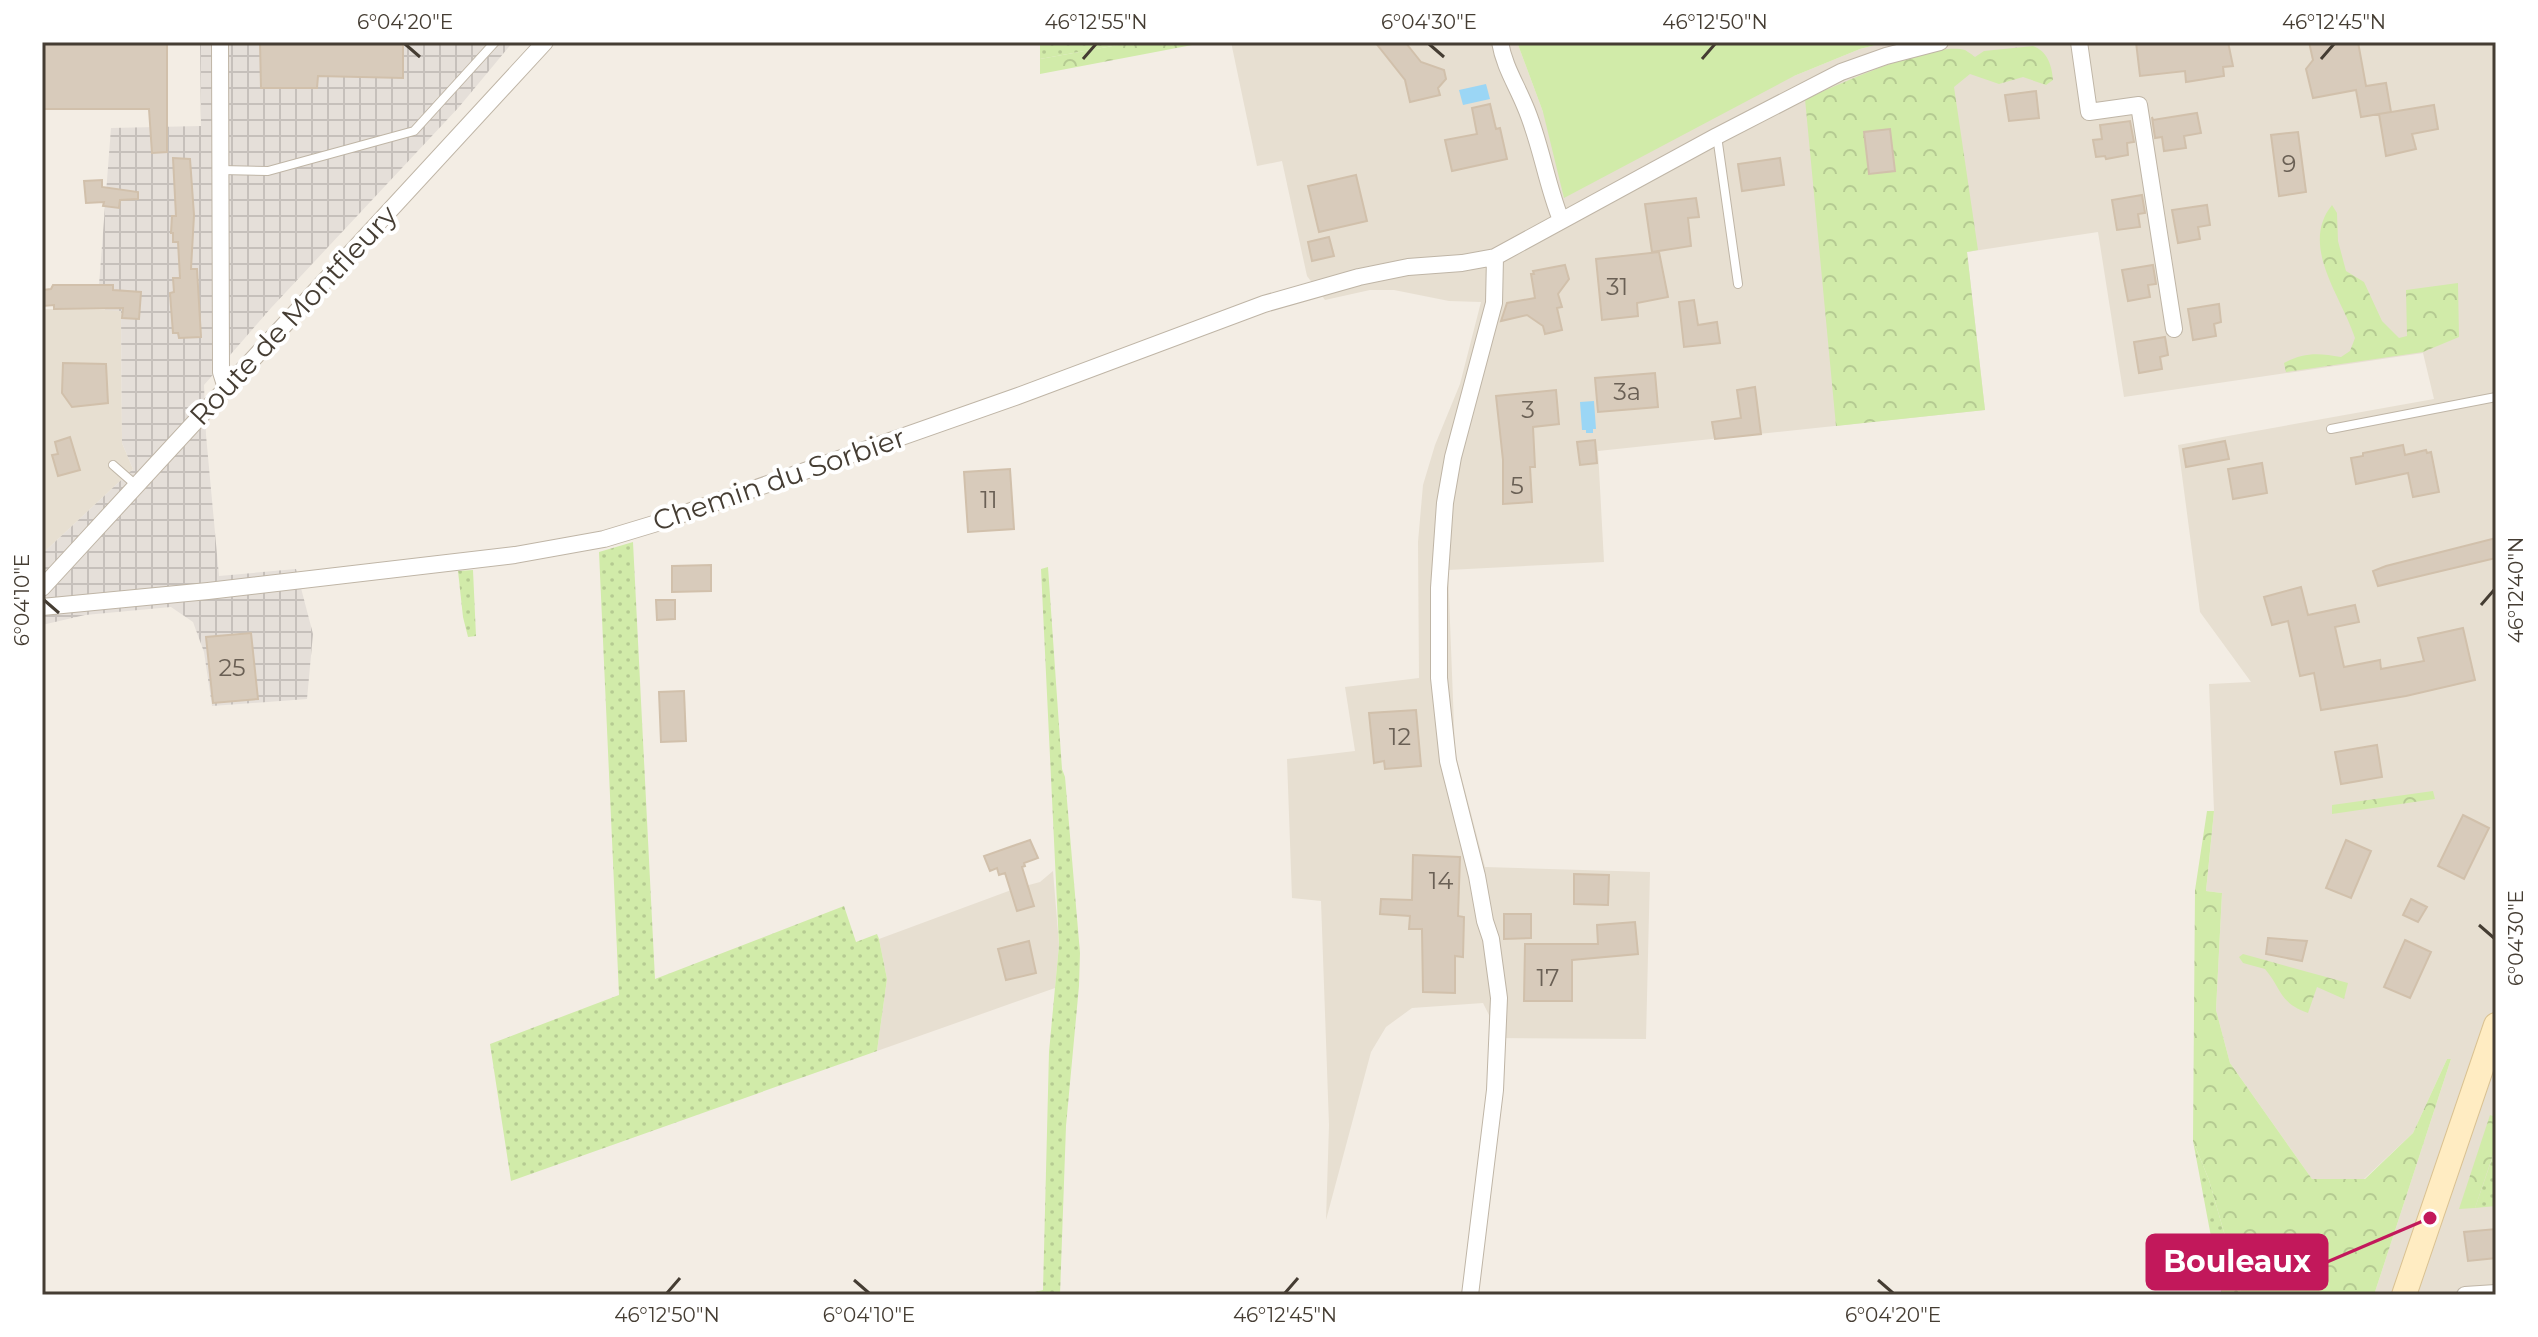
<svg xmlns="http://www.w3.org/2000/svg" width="2538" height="1337" font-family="Montserrat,sans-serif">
<defs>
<pattern id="industrial-grid" width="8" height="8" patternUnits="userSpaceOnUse" patternTransform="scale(2)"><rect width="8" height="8" fill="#e5dfd9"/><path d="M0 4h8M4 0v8" fill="none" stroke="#c6c0bb"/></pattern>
<pattern id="grass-dots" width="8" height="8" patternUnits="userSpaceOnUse" patternTransform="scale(2)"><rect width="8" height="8" fill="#d1eba9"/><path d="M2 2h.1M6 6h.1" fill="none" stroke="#b5ca92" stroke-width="1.8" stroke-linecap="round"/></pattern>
<pattern id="forest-crowns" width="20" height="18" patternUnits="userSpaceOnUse" patternTransform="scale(2)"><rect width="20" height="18" fill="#d1eba9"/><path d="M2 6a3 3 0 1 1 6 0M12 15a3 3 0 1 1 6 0" fill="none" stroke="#b5ca92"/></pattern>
</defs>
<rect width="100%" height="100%" fill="#f3ede4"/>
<path fill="#e7dfd1" d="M1231,42H1517L1543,112L1794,76L1860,49L1887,42H2496V1295H2374L2451,1059H2447L2413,1133L2364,1179H2312L2230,1063L2216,1010L2222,893L2206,891L2214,811L2209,684L2251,682L2200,612L2178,445L2434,399L2423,353L2124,397L2098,232L1967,252L1985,410L1598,451L1604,562L1448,570L1455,752L1485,867L1650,872L1646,1039L1490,1038L1492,1021L1483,1003L1412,1008L1386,1027L1371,1052L1326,1220L1329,1125L1321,901L1292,898L1287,759L1355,751L1345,687L1419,678L1418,542L1423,485L1435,445L1460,384L1481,302L1449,301L1394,290H1370L1325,300L1307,276L1282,161L1257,166Z
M42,309L121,310L122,443L133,469L42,554Z
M1053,871L1059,945L1055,988L877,1051L887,979L879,939L1014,889L1040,882Z"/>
<path fill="url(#industrial-grid)" d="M200,42H513L459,107L271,308L204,385L206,435L219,576L296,569L313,634L307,699L212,706L204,652L193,622L171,607L85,615L42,625V554L133,469L122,443L121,311L105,310V285H99L111,128L201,126Z"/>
<path fill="url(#grass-dots)" d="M1040,42H1135L1040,59Z
M633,542L655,979L844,906L856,942L877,934L879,939L887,979L877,1051L511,1181L490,1044L619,995L599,552Z
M1048,567L1062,769L1065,777L1080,953L1079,986L1066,1126L1060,1295H1023L1043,1290L1049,1052L1059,945L1041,569Z
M473,570L476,636L468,637L463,617L458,571Z
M2193,1141L2209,1180L2242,1295H2222Z
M2493,1156L2496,1158V1206L2475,1208Z"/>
<path fill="url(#forest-crowns)" d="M1135,42H1208L1040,74V59Z
M2033,46C2047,51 2052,65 2053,80L2046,85L2023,77L1999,84L1970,74L1954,87L1978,250L1967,252L1985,410L1836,426L1805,99C1839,85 1931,41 1965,50C1967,51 1974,56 1975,57L1984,51Z
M2332,205L2337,213L2338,241L2346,271L2364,282L2382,321L2399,338L2407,336L2406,290L2458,283L2459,337L2423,352L2286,372L2284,363C2304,352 2319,353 2341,357L2350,351L2355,338C2342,297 2299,246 2332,205Z
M2433,791L2435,799L2332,814V805Z
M2207,811H2214L2206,891L2222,893L2216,1010L2230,1063L2312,1179H2365L2413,1133L2447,1059H2451L2374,1295H2242L2209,1180L2193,1141L2195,890Z
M2243,954L2348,983L2344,999L2317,987L2308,1013C2279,1003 2282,989 2265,969L2243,963L2239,957Z
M2490,1115L2496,1117V1146L2475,1208L2459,1209Z"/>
<path fill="#d1eba9" d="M1517,42H1887L1860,49L1794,76L1564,198L1543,112Z"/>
<path fill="#9bd6f5" d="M1486,84L1490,99L1463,105L1459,90Z
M1594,401L1596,429H1593V433H1586V430H1582L1580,402Z"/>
<path fill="#d8cbbb" stroke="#d1c0ab" stroke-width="2" d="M42,42H167V152L152,153L149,109H42Z
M260,42H403V78L318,76L317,88H261Z
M1375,42H1405L1421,62L1444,70L1446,79L1438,88L1440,95L1410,102L1405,80Z
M2136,42H2228L2233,66L2223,67L2224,76L2186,82L2185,71L2140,76Z
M2309,42H2358L2366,86L2386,83L2391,112L2361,117L2356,90L2313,98L2306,69L2313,60Z
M2036,91L2039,118L2009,121L2005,95Z
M1490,104L1496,129L1500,128L1507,159L1452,171L1445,140L1477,134L1472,108Z
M2434,105L2438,129L2412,134L2416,149L2386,156L2379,114Z
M2197,113L2201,133L2184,136L2186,148L2164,151L2162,137L2155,138L2152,117L2153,120Z
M2130,121L2134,142L2127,143L2128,155L2106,159L2105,156L2096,157L2093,140L2102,139L2100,125Z
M1890,129L1895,171L1869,174L1864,132Z
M2298,132L2306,192L2279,196L2271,135Z
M173,158L190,159L194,215L191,269H197L201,337L179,338L178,333H173L170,293L174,292L173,278H180L178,242H173V233H171L172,216H176Z
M1780,158L1784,185L1742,191L1738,164Z
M1356,175L1367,221L1319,232L1308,186Z
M102,180V187L138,192V199L120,200L119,208L103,206L104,202L86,203L84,181Z
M2142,195L2145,213L2138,214L2140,227L2117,230L2112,200Z
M1696,198L1699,217L1688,218L1691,246L1652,252L1645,204Z
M2207,205L2210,225L2198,227L2200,239L2178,243L2172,210Z
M1329,237L1334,256L1312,261L1308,242Z
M1659,252L1668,297L1637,303L1638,316L1602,320L1596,259Z
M1565,265L1569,279L1558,294L1562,307L1557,308L1562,330L1545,334L1543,326L1527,315L1501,321L1507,303L1535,298L1531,274H1534L1533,271Z
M2153,265L2156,284L2148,285L2150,297L2128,301L2122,270Z
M53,285H113V290L141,292L139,319L122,318L123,308L54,309V305L43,306V290L51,289Z
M1694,300L1698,325L1717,322L1720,343L1684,347L1679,302Z
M2219,304L2221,322L2214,324L2216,336L2193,340L2188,309Z
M2165,337L2168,355L2160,357L2162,369L2139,373L2134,342Z
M63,363L106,364L108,403L72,407L62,393Z
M1655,373L1658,407L1598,412L1595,378Z
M1755,387L1761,434L1715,439L1712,422L1741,418L1737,390Z
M1556,390L1559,424L1533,427L1535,467H1530L1532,502L1503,504V460L1496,396Z
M70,437L80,470L58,476L52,455L58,454L55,442Z
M1595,440L1597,463L1580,465L1577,442Z
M2225,441L2229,459L2186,467L2183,449Z
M2403,445L2405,455L2426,450L2427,453L2431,452L2439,492L2413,497L2408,473L2356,484L2351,458L2363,456V453Z
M2262,463L2267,493L2233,499L2228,469Z
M1010,469L1014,529L968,532L964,472Z
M2496,538V558L2378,586L2373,571L2386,566Z
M711,565V591L672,592V566Z
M2301,587L2308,615L2355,605L2359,622L2335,627L2344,667L2380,660L2381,669L2424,661L2418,638L2463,628L2475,680L2406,696L2321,710L2314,673L2300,676L2288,621L2272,625L2264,597Z
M656,600H675V619L657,620Z
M251,633L258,699L213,703L206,637Z
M684,691L686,741L661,742L659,692Z
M1416,710L1421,766L1385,769L1384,761L1374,763L1369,713Z
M2377,745L2382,777L2341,784L2335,752Z
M2463,815L2489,828L2464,879L2438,866Z
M1030,840L1038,858L1024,863L1025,866L1022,867L1034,906L1017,911L1005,873L999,875L997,868L990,871L984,856Z
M2346,840L2371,851L2351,898L2326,888Z
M1413,855L1460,857L1458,916L1464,917L1463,957L1455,956V993L1423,992L1422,929H1409L1410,916L1380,914L1381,899L1412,900Z
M1574,874L1609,875L1608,905L1574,904Z
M2411,899L2427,907L2418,922L2403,915Z
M1504,914H1531V938L1504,939Z
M1635,922L1638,954L1572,960V1001H1524L1525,944H1598L1597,925Z
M2268,938L2307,941L2302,961L2266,954Z
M2405,940L2431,952L2410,998L2384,987Z
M1029,941L1036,973L1006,980L998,949Z
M2496,1229V1258L2468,1261L2464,1232Z"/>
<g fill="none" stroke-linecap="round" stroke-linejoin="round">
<g stroke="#bfb5a6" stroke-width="10">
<path id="service" d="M1717,136L1738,284
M221,170L268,171L414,131L495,42
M2331,429L2496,397
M113,465L137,486"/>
</g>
<g stroke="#bfb5a6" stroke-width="18">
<path id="minor" d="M220,42L221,372L226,388
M1500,42C1504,66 1516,84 1525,106C1541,143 1546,183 1561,220
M2079,42L2089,112L2139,105L2174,329
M42,588L545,42
M42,607L208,591L515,555L604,539L657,523L1018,396L1264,304L1359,277L1408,267L1462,263L1495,257L1717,136L1841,72L1886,56L1940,42
M1470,1295L1495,1090L1499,998L1491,939L1485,921L1477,876L1448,761L1439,678V588L1445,503L1453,457L1494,303L1495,257
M2465,1295L2496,1293"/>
</g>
<g stroke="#dac292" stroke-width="26">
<path id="secondary" d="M2404,1295L2496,1025"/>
</g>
<use href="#service" stroke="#fff" stroke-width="8"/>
<use href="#minor" stroke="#fff" stroke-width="16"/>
<use href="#secondary" stroke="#ffecc2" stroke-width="24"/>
</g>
<path fill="none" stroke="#453d33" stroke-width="3" d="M405,44L420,57M1429,44L1444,57M1083,59L1096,44M1702,59L1715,44M2321,59L2334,44M44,600L59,613M2481,605L2494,590M2479,925L2494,938M854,1280L869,1293M1878,1280L1893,1293M667,1293L680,1278M1285,1293L1298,1278"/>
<g text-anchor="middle" stroke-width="8" stroke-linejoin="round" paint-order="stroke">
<g font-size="24" fill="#6a6055">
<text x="2289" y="172">9</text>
<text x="1617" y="295">31</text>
<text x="1627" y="400">3a</text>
<text x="1528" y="418">3</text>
<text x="1517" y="494">5</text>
<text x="989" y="508">11</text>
<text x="232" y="676">25</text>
<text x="1400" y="745">12</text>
<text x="1441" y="889">14</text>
<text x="1548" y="986">17</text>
</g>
<g font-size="28" fill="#453d33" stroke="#fff">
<text transform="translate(293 315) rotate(-47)" y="10">Route de Montfleury</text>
<text transform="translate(779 479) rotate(-19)" y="10">Chemin du Sorbier</text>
</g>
</g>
<path fill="none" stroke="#c2185b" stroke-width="3" d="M2430 1218L2327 1262"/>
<circle fill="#c2185b" stroke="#fff" stroke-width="3" cx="2430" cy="1218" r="8"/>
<rect fill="#c2185b" stroke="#c2185b" stroke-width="3" x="2147" y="1235" width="180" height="54" rx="8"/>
<g font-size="30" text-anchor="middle" font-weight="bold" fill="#fff">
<text x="2237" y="1272">Bouleaux</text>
</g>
<rect width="2538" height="1337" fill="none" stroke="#ffffff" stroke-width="88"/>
<rect x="44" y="44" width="2450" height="1249" fill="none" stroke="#453d33" stroke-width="3"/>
<g font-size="20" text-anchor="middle" fill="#453d33">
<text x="405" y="29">6°04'20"E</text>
<text x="1096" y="29">46°12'55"N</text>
<text x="1429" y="29">6°04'30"E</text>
<text x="1715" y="29">46°12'50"N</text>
<text x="2334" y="29">46°12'45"N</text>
<text transform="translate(2516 590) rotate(-90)" y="7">46°12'40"N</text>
<text transform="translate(22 600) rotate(-90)" y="7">6°04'10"E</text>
<text transform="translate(2516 938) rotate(-90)" y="7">6°04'30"E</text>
<text x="667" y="1322">46°12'50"N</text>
<text x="869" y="1322">6°04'10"E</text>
<text x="1285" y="1322">46°12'45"N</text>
<text x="1893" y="1322">6°04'20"E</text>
</g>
</svg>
